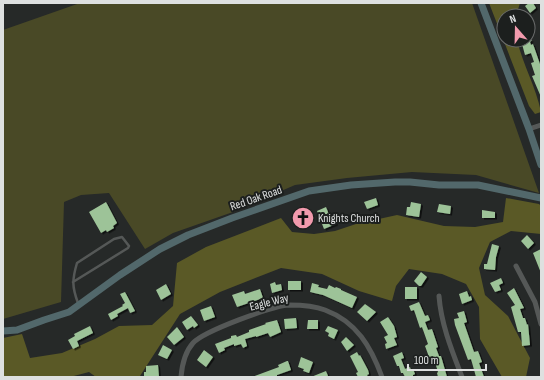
<svg xmlns="http://www.w3.org/2000/svg" width="544" height="380" font-family="'Sofia Sans Condensed',sans-serif">
<defs>
<filter id="shadow"><feDropShadow dx="2" dy="1.5" stdDeviation="0" flood-color="#0009"/></filter>
</defs>
<rect width="100%" height="100%" fill="#262928"/>
<path fill="#494926" d="M80,3H472L539,193L476,175L412,172L347,178L295,185L233,212L173,233L145,249L109,193L81,195L64,202L61,302L3,319V30Z"/>
<path fill="#5a5926" d="M489,3H520L516,16H504V40H517C523,65 536,87 541,112L535,114L529,106Z
M506,198L539,204L541,206V234L511,231L490,242L479,268L485,295L508,316L530,358L526,377H502L480,339L479,307L466,284L442,274L409,269L396,286L392,301L359,291L322,274L281,268L220,292L180,314L140,376L141,377H96L89,372L70,377H3V338L22,334L30,358L62,353L95,339L119,326L152,325L173,306L177,263L206,247L281,218L292,232L314,234L335,231L356,224L397,215L444,226L475,227L503,222Z"/>
<path fill="#9dc398" filter="url(#shadow)" d="M529,3H533L536,8L530,13L525,6Z
M518,40H532L530,42L531,45L533,44L541,67V97L532,76L535,75L531,63L534,62L531,53L525,55L522,44L519,45Z
M376,198L378,205L367,209L364,202Z
M106,202L117,223L113,226L114,228L107,232L106,230L101,233L89,212Z
M411,202L421,204L419,217L406,215L407,207H410Z
M439,204L451,206L450,214L437,212Z
M326,207L332,222L335,220L336,224L324,229L317,211Z
M482,210L495,212V218H482Z
M527,235L534,243L528,249L521,241Z
M492,244L499,246L496,257L495,270L484,269V264H487Z
M541,249V273L533,253Z
M421,272L427,277L421,286H419L414,281Z
M501,278L503,283L499,285L501,290L495,292L490,283Z
M288,281H301V290H288Z
M275,282L276,285L281,284L282,290L272,293L270,284Z
M312,283L319,285L318,287L327,289L329,285L335,288L336,287L341,289V290L357,297L352,308L323,295L310,292Z
M166,284L171,294L161,300L156,290Z
M405,287H417V299H405Z
M514,288L524,308L520,309L523,318H525L527,325L528,324L530,345L522,346L521,332H518L511,307L515,305L507,293Z
M260,289L263,298L237,307L232,295L244,291L245,294Z
M467,291L469,297L471,296L472,300L462,304L459,294Z
M125,292L135,311L130,313L128,308L117,314L118,316L111,320L108,314L123,306L122,305L125,303L120,294Z
M419,302L425,316L428,315L430,320L425,322L428,330L432,329L438,347L436,348L439,356H441L447,377H438L437,373L438,372L433,356L429,357L425,346L428,344L422,327L420,328L414,310L411,311L409,306Z
M365,304L376,312L367,321L357,312Z
M211,306L215,317L204,321L200,310Z
M464,311L467,322L464,323L474,352L478,351L482,362L479,363L484,377H476L471,359L468,360L455,325L454,319L459,318L457,313Z
M191,316L198,325L194,328L193,326L187,330L182,322Z
M388,317L394,326L397,337L394,338L397,345L386,349L385,344L387,343L384,337L388,335L380,322Z
M296,318L297,328L285,329L284,319Z
M277,320L281,332L270,337L268,333L256,337V336L245,339L247,346L243,348L241,344L234,346V344L224,348L225,350L219,353L215,344L231,338V336L236,335L237,337L249,332V330L266,324L265,323Z
M308,320H318V329H307Z
M90,326L93,333L77,341L79,346L73,349L68,340L75,336L74,334Z
M328,326L338,330L334,339L328,336L329,333L325,331Z
M177,327L184,337L174,345L167,337Z
M346,337L354,345L347,351L341,342Z
M163,345L172,350L167,359L158,355Z
M204,350L213,357L206,367L197,360Z
M357,352L359,356L360,355L368,370L369,374L367,375L368,377H358L356,373L358,372L350,356Z
M402,352L404,358L401,359L405,369L410,367L411,370L413,369L415,374L413,375V377H405L403,373H401L399,366H397L393,356Z
M301,357L313,362L309,373L303,371L304,369L298,367Z
M287,361H288L291,370L277,375V377H252L279,367L278,365Z
M158,365L159,377H144V372H146V366Z
M326,371L328,376L311,377Z"/>
<g fill="none" stroke-linecap="round" stroke-linejoin="round">
<path stroke="#555857" stroke-width="2.5" d="M73,282L128,248L129,246L122,237L114,239L77,263C72,280 72,287 78,303"/>
<path stroke="#555857" stroke-width="5" d="M529,129L541,125
M516,266L535,302L541,324
M439,296C441,324 452,351 462,377
M181,377C182,365 185,352 193,343C204,331 272,306 289,305C300,305 315,306 325,310C357,322 371,347 382,377"/>
<path stroke="#52686b" stroke-width="7" d="M481,3L529,129L541,165
M3,331L17,330L44,320L69,312L120,275L160,249L188,235L232,218L309,191L351,185L395,182H410L439,185H478L541,198"/>
</g>
<defs>
<g id="church-disc" transform="scale(1.15)"><circle r="9.5" fill="#f29aad" stroke="#1c1f1e"/><path d="M-1.2-6h2.4v3.5h3.3v2.4h-3.3V6h-2.4V-.1h-3.3v-2.4h3.3Z" fill="#111"/></g>
</defs>
<g fill-rule="evenodd">
<use href="#church-disc" x="303" y="218"/>
</g>
<g text-anchor="middle" stroke-width="4" stroke-linejoin="round" paint-order="stroke">
<g font-size="12" fill="#dee0e0" stroke="#1c1f1e">
<text transform="translate(256 198) rotate(-19)" y="4">Red Oak Road</text>
<text transform="translate(269 302) rotate(-14)" y="4">Eagle Way</text>
</g>
<g font-size="12" fill="#dee0e0" stroke="#1c1f1e" text-anchor="start">
<text x="318" y="222">Knights Church</text>
</g>
</g>
<rect width="544" height="380" fill="none" stroke="#dee0e0" stroke-width="8"/>
<g transform="translate(516 28) rotate(340)"><circle r="19" fill="#1c1f1e" stroke="#6a6c6c"/>
<path d="M0-3L7 15L0 10L-7 15Z" fill="#f29aad"/>
<text y="-6" font-size="11" font-weight="bold" text-anchor="middle" fill="#dee0e0">N</text>
</g>
<path d="M408 364v6h78v-6" fill="none" stroke="#dee0e0" stroke-width="2"/>
<text x="414" y="364" font-size="12" fill="#dee0e0" stroke="#1c1f1e" stroke-width="3" paint-order="stroke">100 m</text>
</svg>
